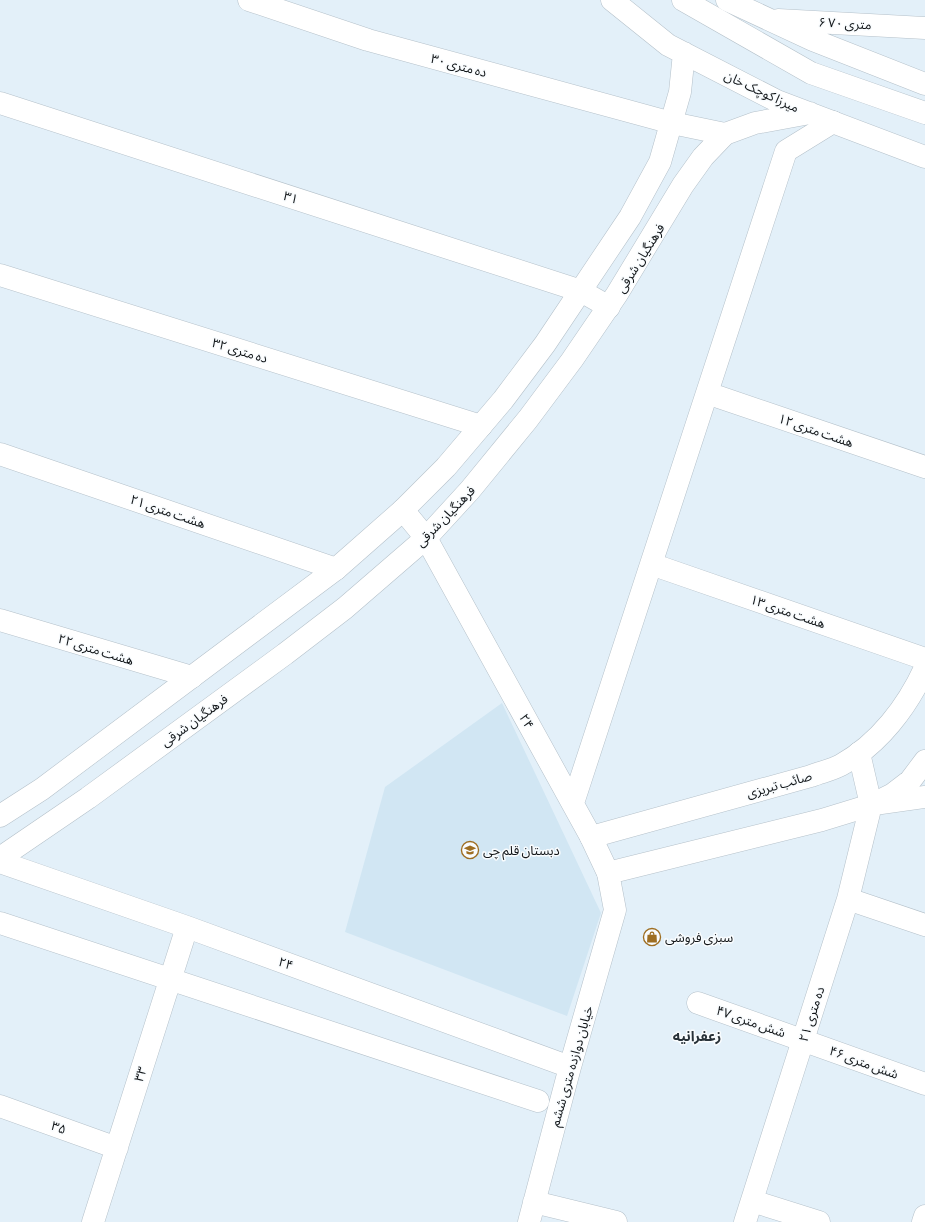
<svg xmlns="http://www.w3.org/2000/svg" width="925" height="1222" font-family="'Sofia Sans Condensed','Noto Sans Arabic',sans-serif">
<rect width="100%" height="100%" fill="#e3f0f9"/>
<path fill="#d1e6f3" d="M502,703L601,913L567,1016L345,932L385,787Z"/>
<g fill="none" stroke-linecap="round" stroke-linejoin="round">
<g stroke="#b5c1ca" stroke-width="23">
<path id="street" d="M249,0L368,40L672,123L725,134
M727,0L813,40L925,84
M778,20L925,28
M0,103L581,291L609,307
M0,275L481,426
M707,393L925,467
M0,454L336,569
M403,510L426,538L591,837L608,873L615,910L570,1067L529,1222
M651,564L925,659
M0,620L192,677
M573,803L786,151L833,122
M874,804L925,797
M0,862L187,927L570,1067
M848,899L925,925
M0,923L538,1101
M698,1003L925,1084
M0,1106L117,1148
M752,1201L819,1222
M534,1202L616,1222
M93,1222L187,927
M745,1222L848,899L871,805L859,753
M923,1222L925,1216"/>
</g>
<g stroke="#b5c1ca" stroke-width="23">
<path id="secondary" d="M612,0L668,45L777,101L925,157
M683,0L811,73L925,113
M0,816L42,789L336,569L403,510L446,467L503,400L545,344L630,217L660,162L680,92L684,53
M591,837L811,776C821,772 832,770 841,765C879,744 907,707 925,668
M0,858L88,798L285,654L345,608L426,538L470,490L528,419L572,360L617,294L683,185L703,157L725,134L755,123L810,113
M608,873L822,820L871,805L893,794L910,781L925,761"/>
</g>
<use href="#street" stroke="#fff" stroke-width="22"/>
<use href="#secondary" stroke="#fff" stroke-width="22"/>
</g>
<defs>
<g id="school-ring" transform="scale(0.9)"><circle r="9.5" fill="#f9fcfe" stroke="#9e6e22" stroke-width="1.5"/><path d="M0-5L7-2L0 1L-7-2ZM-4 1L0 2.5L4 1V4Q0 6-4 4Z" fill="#9e6e22"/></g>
<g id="shop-ring" transform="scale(0.9)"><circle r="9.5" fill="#f9fcfe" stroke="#9e6e22" stroke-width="1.5"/><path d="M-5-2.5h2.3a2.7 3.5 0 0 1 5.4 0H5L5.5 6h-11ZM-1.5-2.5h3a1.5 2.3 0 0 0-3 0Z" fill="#9e6e22"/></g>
</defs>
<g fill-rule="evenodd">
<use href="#school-ring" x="470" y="850"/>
<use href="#shop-ring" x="652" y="937"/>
</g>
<g text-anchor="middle" stroke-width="3" stroke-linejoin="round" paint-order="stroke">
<g font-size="13" fill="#13171a" stroke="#f9fcfe">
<text transform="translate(845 23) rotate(3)" y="5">۶ متری ۷۰</text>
<text transform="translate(459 65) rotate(15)" y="5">ده متری ۳۰</text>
<text transform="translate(762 91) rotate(25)" y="5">میرزا کوچک خان</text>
<text transform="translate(291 197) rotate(18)" y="5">۳۱</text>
<text transform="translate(640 258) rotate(-58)" y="5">فرهنگیان شرقی</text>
<text transform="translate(240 350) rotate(17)" y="5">ده متری ۳۲</text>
<text transform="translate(816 430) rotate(19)" y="5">هشت متری ۱۲</text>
<text transform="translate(168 511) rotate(19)" y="5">هشت متری ۲۱</text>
<text transform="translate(445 516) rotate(-46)" y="5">فرهنگیان شرقی</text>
<text transform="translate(788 611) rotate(19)" y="5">هشت متری ۱۳</text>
<text transform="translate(96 649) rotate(17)" y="5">هشت متری ۲۲</text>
<text transform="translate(194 720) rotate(-36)" y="5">فرهنگیان شرقی</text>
<text transform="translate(527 721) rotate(61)" y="5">۲۴</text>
<text transform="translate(779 784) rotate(-16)" y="5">صائب تبریزی</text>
<text transform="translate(286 963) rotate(20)" y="5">۲۴</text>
<text transform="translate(811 1014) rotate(-72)" y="5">ده متری ۲۱</text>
<text transform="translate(751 1021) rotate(19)" y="5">شش متری ۴۷</text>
<text transform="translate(864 1062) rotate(20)" y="5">شش متری ۴۶</text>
<text transform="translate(571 1066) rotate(-74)" y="5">خیابان دوازده متری ششم</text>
<text transform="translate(140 1074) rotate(-72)" y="5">۳۳</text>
<text transform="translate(59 1127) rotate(20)" y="5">۳۵</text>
</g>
<g font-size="13" fill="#13171a" stroke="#f9fcfe" text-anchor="start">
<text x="483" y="855">دبستان قلم چی</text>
<text x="665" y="942">سبزی فروشی</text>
</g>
<g font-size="14" font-weight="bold" fill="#283239" stroke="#f9fcfe">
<text x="697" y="1041">زعفرانیه</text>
</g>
</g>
</svg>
